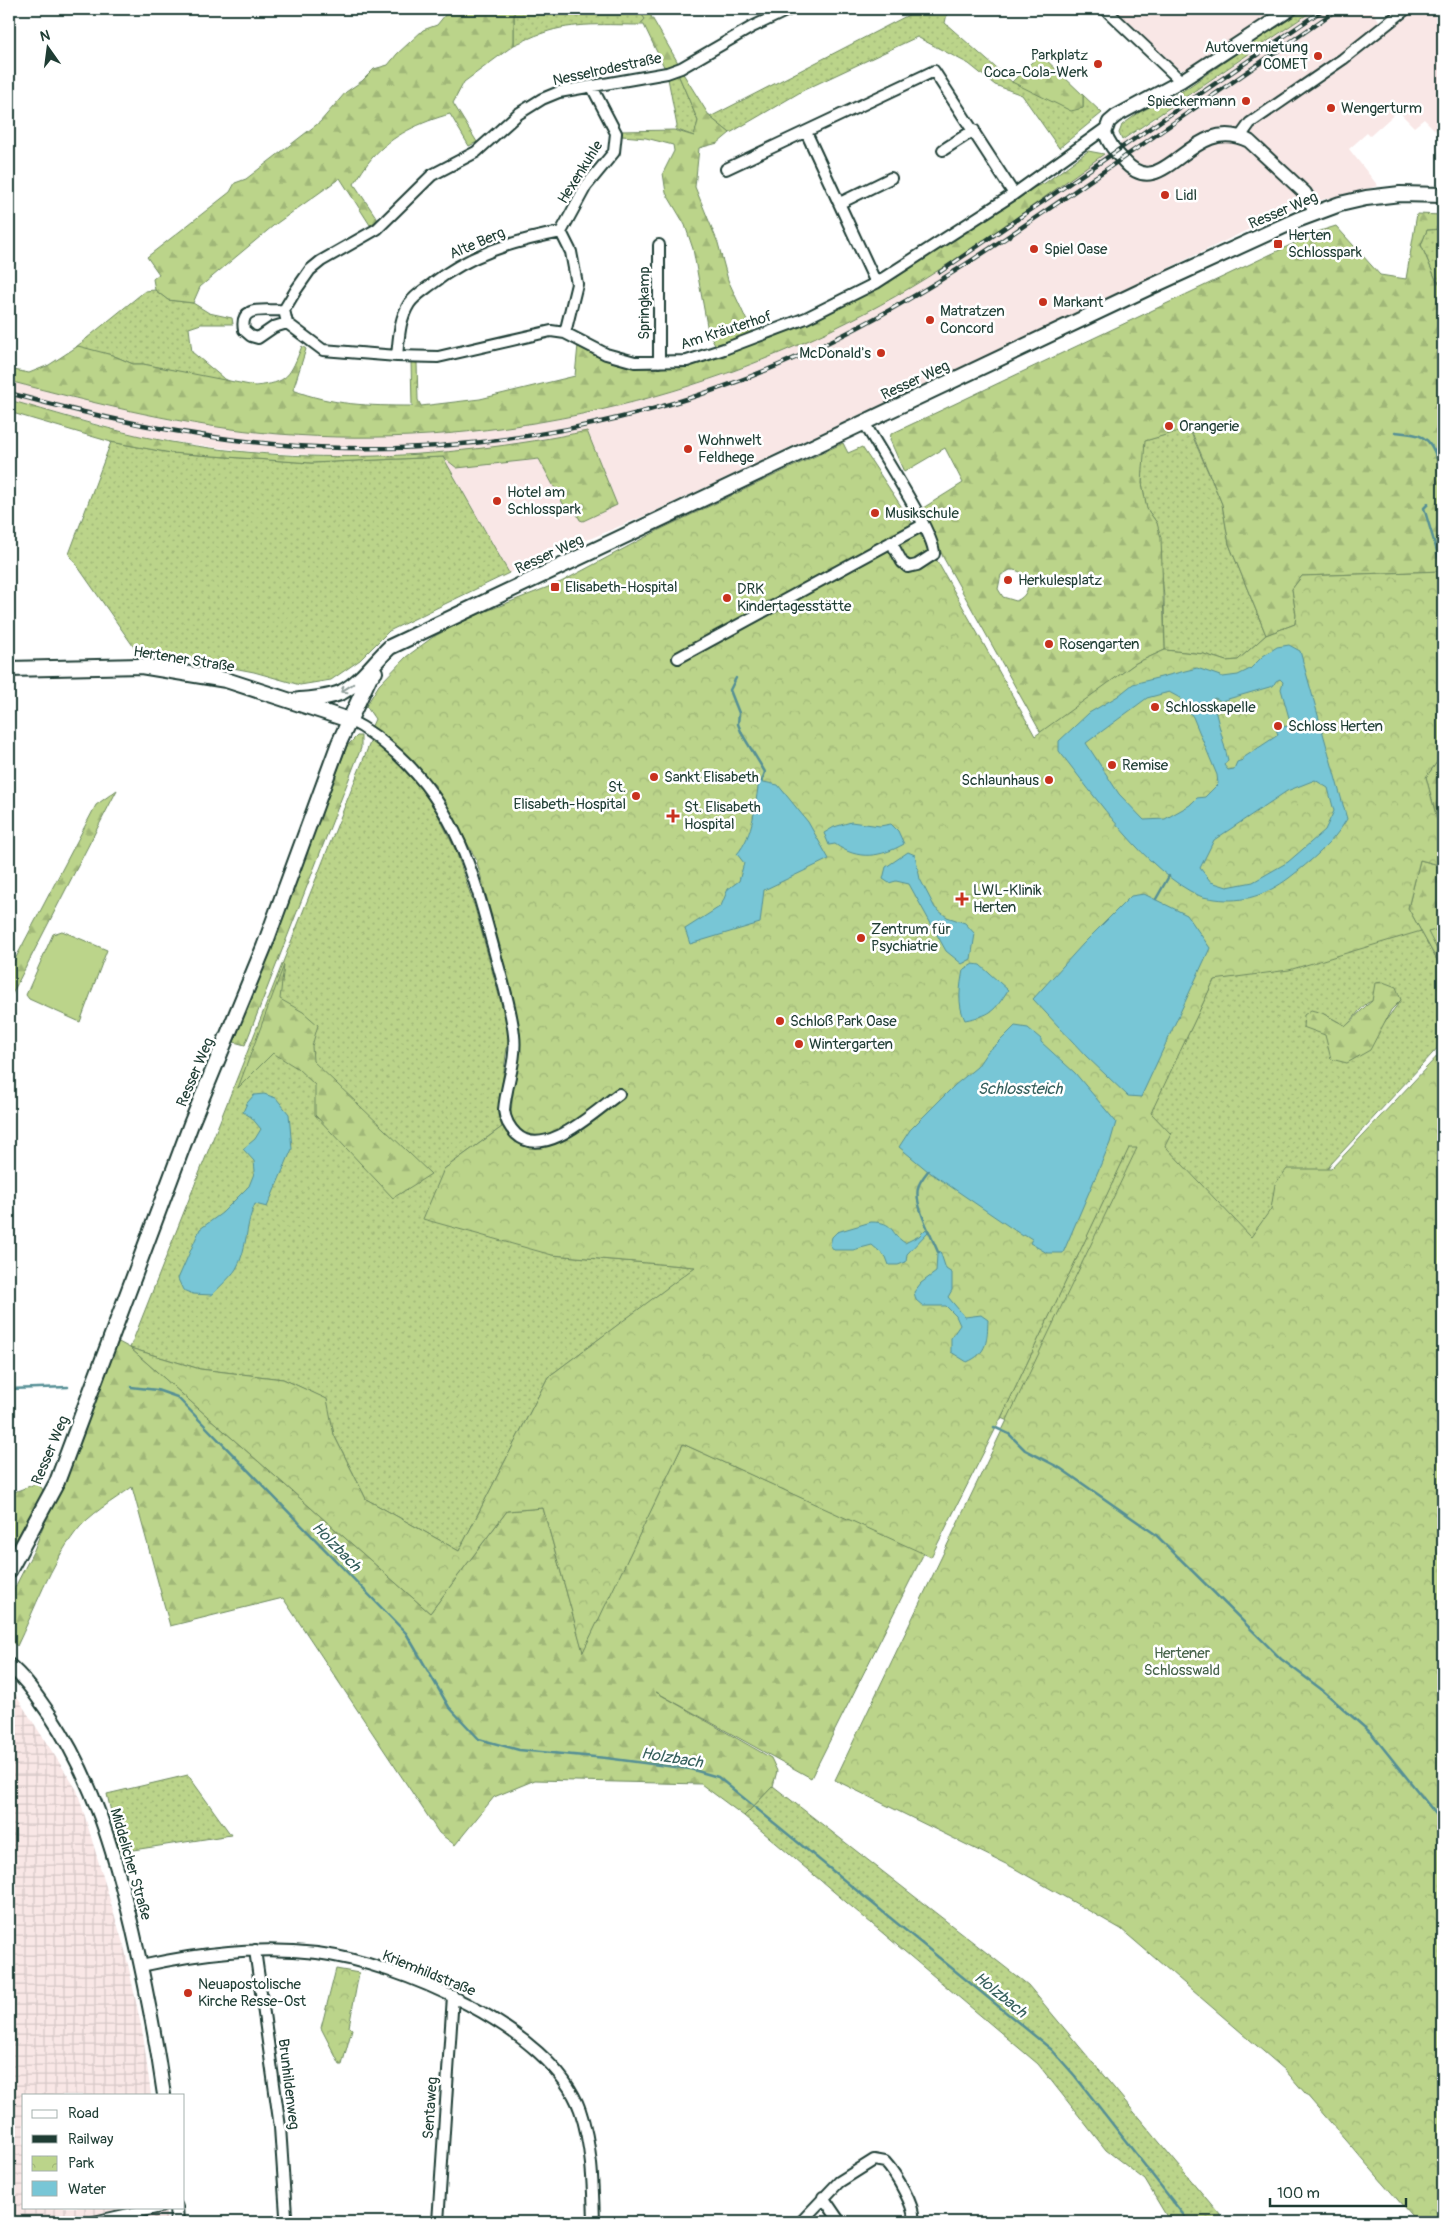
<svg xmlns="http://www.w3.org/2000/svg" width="1452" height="2231" font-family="Pangolin,sans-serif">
<defs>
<pattern id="industrial-grid" width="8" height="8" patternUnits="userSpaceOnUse" patternTransform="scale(1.25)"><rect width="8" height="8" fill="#f9e7e6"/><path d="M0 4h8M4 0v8" fill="none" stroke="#d5c7c6"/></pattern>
<pattern id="grass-dots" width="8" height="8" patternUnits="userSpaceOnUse" patternTransform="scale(1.25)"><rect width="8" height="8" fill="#bbd48a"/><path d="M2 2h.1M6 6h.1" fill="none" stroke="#a0b778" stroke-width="1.8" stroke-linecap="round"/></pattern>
<pattern id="forest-firs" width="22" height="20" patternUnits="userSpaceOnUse" patternTransform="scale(1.25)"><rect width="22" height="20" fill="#bbd48a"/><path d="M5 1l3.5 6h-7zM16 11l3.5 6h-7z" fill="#a0b778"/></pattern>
<pattern id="park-crowns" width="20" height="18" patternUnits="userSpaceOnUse" patternTransform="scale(1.25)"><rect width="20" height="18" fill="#bbd48a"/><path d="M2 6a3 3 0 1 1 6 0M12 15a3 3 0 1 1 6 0" fill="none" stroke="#a0b778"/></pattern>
</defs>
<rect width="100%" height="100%" fill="#fff"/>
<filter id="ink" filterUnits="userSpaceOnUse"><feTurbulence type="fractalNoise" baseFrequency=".02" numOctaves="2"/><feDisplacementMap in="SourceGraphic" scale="10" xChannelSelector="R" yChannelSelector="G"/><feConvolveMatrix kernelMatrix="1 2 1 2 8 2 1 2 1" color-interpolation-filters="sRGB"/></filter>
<g filter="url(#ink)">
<path fill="#f9e7e6" d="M1113,9H1282L1188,69L1181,70L1175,67Z
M1315,9H1371L1387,32L1415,9H1443V123L1435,130L1424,119L1414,127L1398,111L1370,136L1367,133L1349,149L1378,186L1297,206L1084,309L651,513L509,573L443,457L518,445L474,451L345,457L255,452L189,444L140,436L9,400V381L173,420L277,434L342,437L681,388L742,368L810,339L864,313L922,279Z"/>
<path fill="url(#industrial-grid)" d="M9,1685L77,1790L125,1950L143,2035L151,2095H24V2207H165L167,2222H9Z"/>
<path fill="url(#grass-dots)" stroke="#6d885f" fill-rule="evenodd" d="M514,9H638L645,19L640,25C609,25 573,22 543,33C533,36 524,41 514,45Z
M920,9H948L945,23L1012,82L1083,108V95L1102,113L1059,148L1022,95L995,85L969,64L917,37L804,90L730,133L710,117Z
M1301,9H1315L1122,140L1119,133L1122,125L1140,112L1184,90Z
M667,73L678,74L698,121L694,136L675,129L677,126Z
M1443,229V285L1436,280L1421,245L1427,230Z
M155,290L168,300L193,303L209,313L232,318L233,324H201L189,328L192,352L223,378L233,383L143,364H133L112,355L76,347L145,291Z
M1189,428L1222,504L1229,544L1266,635L1238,660L1226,661L1204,654L1165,650L1164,597L1157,523L1147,509L1142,483L1144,441Z
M111,442L171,453L311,463L443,457L509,573L389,631L360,660L331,680L300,685L254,672L186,659L138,653L69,554Z
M371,740L393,758L430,799L456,851L475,908L509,1032L498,1115L502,1127L444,1169L552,1255L696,1267L548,1377L459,1551L366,1499L334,1435L326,1399L283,1379L200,1369L130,1348Z
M1408,908L1443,971V1042L1331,1164L1290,1228L1028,1430L1001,1418L1129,1147L1162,1150L1150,1113L1214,980ZM1401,1000L1383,1024L1332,1059L1322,1013L1346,1026C1355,1019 1361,1004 1372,1001C1380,998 1392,1000 1401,1000Z
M188,1775L231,1835L120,1852L107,1794Z
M773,1786L1028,1985L1226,2222H1170L1145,2180L1106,2150L1038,2064L744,1816Z"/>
<path fill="url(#forest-firs)" stroke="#6d885f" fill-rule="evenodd" d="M450,9H514V45L464,82L453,103L477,142L469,146L450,114C421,122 392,135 372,158C365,166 360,175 354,184L378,220L370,225L340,178L273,226L219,271L200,287L193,303L168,300L155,290L153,279L159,274L147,257L230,192L235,183L246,179L320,122L346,92L362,81L374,69L388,65L397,54L423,30L437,25Z
M638,9H647L681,68L667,73L644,25H640L645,19Z
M1040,54L1083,95V108L1071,111L1012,82Z
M682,72L710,117L730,133L718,143L699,148L695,187L718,243L728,280L753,334L717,348L708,331L693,249L685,225L666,193L663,173L674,151L673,145L646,138L622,136L620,131L674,130L694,136L698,121L678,74Z
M1088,151L1104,154C1027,210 949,269 865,313C687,406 479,450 279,434C188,427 97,404 9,381V369L29,373L49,365L78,346L112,355L133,364H143L255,386C288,383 290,376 302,346L306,349L293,390C331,405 370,406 410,406H412L411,362L417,363L418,400L421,406L480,399L575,376L578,345C586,348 594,354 602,358C629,370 655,370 683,365L877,287L919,262L1023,192L1045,183Z
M1417,214L1443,215V229L1427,230L1421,245L1436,280L1443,285V571L1302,576L1292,589L1296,615L1295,624L1266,635L1229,544L1222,504L1190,428L1145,441L1142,483L1147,509L1157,523L1161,538L1165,650L1136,663L1041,733L943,557L923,508L963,483L945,448L904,472L890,440L891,434L1320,231L1336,226L1380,275L1406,279ZM1010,570C1030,569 1035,593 1016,601L1003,597L998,589L1001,575Z
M9,400C52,412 96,426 140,436C286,467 442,461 587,431L617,505L583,521L580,520L574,508L567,511L539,459L457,468L443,457L311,463L171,453L111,442L9,412Z
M357,736H361V748L254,1022L245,1045L234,1042L347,746Z
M1443,754V842L1426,777Z
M117,790L11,996L9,1002V965H12L96,805Z
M1420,860L1443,866V971L1408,908Z
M284,965L280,999L303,1012L318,1025L312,1046L313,1061L431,1174L393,1198L315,1115V1085L297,1068L273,1053L238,1088Z
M1383,982L1396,987L1401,1000L1391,1010L1370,1050L1347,1063L1331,1059L1325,1035L1303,1027L1304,1015L1311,1010L1322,1013L1346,1026C1356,1018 1362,1008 1372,1001L1375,983Z
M115,1340L130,1348L430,1613L507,1511L543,1508L583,1651L683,1444L924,1553L811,1778L656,1692L771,1758L777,1771L773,1786L744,1816L701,1784L535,1780L494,1797L455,1845L439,1833L283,1598L170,1626L132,1487C113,1501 89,1514 75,1533C51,1563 34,1611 17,1646L9,1639V1599L34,1550Z
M38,1483L43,1490L42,1494L9,1552V1494Z"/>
<path fill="url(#park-crowns)" stroke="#6d885f" d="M843,443L848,453L862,447L936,559L1035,736L1136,663L1165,650L1204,654L1226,661L1238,660L1266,635L1295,624L1296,615L1292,589L1302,576L1443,571V754L1426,777L1443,842V866L1420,860L1408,908L1421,931L1289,970L1214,980L1151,1113L1171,1134L1165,1146L1251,1237L1271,1209L1275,1184L1287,1169H1331L1443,1050V2222H1417L1285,2070L1121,1929L1012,1867L835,1780L1137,1148H1129L1001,1418L931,1557L683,1444L583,1652L543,1508L507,1511L430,1613L130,1348L200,1369L283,1379L327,1399L334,1435L366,1499L459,1551L548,1377L695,1267L552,1255L423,1219L444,1169L502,1127L511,1112L519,1034L500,946L476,859L435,785L371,728L375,719L366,706L379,685L406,657L433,637L474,616L561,582L659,530Z
M1443,928V961L1428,932Z
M336,1969L359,1973L349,2027L352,2029L342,2065H340L321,2028Z"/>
<path fill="#bbd48a" stroke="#6d885f" d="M62,931L107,950L80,1022L29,999L26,995L53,934Z"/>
<path fill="#78c6d6" stroke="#548f95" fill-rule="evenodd" d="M1289,645L1300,651L1347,819C1333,843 1311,861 1289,878C1266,895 1244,903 1215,899C1210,898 1205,898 1200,896C1147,873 1095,796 1059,751V741L1089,713L1118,696L1133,684L1197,668L1223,677L1238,675L1250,669L1263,656L1277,647ZM1280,679L1283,682L1281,689L1291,725L1276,729L1278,735L1243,758V760L1237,762L1234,769L1228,770L1224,765L1228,760L1215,710L1210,706V700L1215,698L1221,701L1273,686L1276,681ZM1169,692L1180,698L1193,717L1217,775L1218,784L1205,797L1197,798L1190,805L1165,819L1144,820L1119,794L1086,743L1147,698ZM1315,780L1328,788L1334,811L1325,830L1288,862L1253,882L1227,887L1211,882L1200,868L1214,840L1287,791Z
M759,781L778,785L808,822L829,859L764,890L760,923L690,944L685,929L721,906L728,889L739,881L744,863L737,854C754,835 755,804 759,781Z
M851,822L880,826L891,824L898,831L904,844C881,857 858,861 835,844L829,845L824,833L834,827Z
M908,852L915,855L920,879L935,908L947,917L965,923L975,934L971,959L962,964L946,951L909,884L896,881L889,883L883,879L886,867Z
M1144,894L1187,915L1210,948L1141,1097L1128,1096L1086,1056L1033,999L1083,944L1131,896Z
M973,964L980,965L1008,990C994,1012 991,1015 965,1020C957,1005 960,986 963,970Z
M1015,1026L1028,1028L1041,1039V1042L1075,1073L1116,1122L1110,1143L1063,1253H1047L1030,1243L1032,1239L1024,1234L1023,1236L928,1171L899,1147L910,1130L955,1085L977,1067L988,1051L996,1045Z
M264,1094L276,1098L289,1114L292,1149L267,1207L255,1204C245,1224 248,1249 236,1269C230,1278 219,1287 212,1295L193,1294L183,1290L178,1279L200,1229L222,1213L249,1186L255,1171L254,1161L243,1149L255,1139L261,1129L251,1117L243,1112L247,1103L254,1095Z
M871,1222C896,1222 888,1232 905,1243L919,1236L926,1229L928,1232L907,1254L906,1262L898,1265H889L886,1257L872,1245L853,1250H834L830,1245L832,1237L837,1232Z
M940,1251L946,1269L952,1273V1290L948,1297L965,1317L981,1315L988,1320C987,1340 988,1353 967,1362L951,1352V1338L960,1325L956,1316L946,1306H923L916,1300L914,1292L921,1283L936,1272L937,1254Z"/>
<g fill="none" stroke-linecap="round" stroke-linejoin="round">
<path stroke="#548f95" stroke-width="2.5" d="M1395,432C1418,434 1430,434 1437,459
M1435,450L1442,441
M1439,467L1443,484
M1428,504L1424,508L1442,568
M736,678L730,690L739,713L738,724L742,734L765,772L762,781
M1156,899L1169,876
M928,1171C924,1176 919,1182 918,1188C914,1205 932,1237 938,1252
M131,1387L157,1390L177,1397L406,1633L449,1707L479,1739L519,1750L606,1758L690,1769L718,1777L1052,2050L1075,2076L1189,2222
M9,1389L68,1387
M994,1427L1009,1434L1025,1450L1060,1468L1155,1534L1281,1659L1321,1689L1372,1734L1443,1823"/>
<g stroke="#1f3d34" stroke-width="14">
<path id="minor" d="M1105,9L1181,81
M806,132L876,283
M1240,137L1250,123L1343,59L1406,9
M943,150L974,130
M726,169L934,71L1014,194
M840,203L891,178
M284,310L287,323L274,327L258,338L251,336L244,330C239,303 267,312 284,310L296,290L310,270L321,261L377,229L432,175L476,152L518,114L542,99L559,92L667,73L681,68L752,27L790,9
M287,323L323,350L397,356L438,357L551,331L565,333L606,354L635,362L687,361L724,349L806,318L876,283L1014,194L1106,128
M565,333L577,284L571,252L561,232L586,186L614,152L616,133L592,87
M397,356C399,338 399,320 409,304C414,296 424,290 432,284C470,254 514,241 561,232
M659,362V245
M864,422C877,447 935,533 934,554L917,565L908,567L902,562L891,542
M678,658L923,525
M349,720C368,729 382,741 398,755C457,809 474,875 494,950C501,977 511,1006 514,1035C517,1061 506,1084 504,1110C505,1119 509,1127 516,1134C544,1161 595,1111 619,1094
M255,1950L280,2127L286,2215L289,2222
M141,1966C200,1953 257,1946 317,1953C398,1963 551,2028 580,2110C592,2145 593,2185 594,2222
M823,2197L840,2222
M94,2222L160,2207
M438,2222L453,1996
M801,2222L839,2182L874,2160L885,2162C895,2173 917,2208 913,2222"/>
</g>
<g stroke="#1f3d34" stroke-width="16">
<path id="tertiary" d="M1291,9L1181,81L1116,116L1109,122L1105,133C1109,144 1116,153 1124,161C1164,207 1191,111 1249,141L1305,193L1316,212
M9,1665C26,1679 37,1697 50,1715C93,1779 114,1852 132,1926C145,1982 156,2038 164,2095
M176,2207L177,2222"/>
</g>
<g stroke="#1f3d34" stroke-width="18">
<path id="secondary" d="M9,669L141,666L226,680L349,720
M292,701C308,699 327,699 342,692C361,682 374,662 390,647L1150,287L1297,220L1340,204L1366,198L1400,194L1443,195
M9,1571L57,1482L191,1124L264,947L339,743L370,676L375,672"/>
</g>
<use href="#minor" stroke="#fff" stroke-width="10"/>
<use href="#tertiary" stroke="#fff" stroke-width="12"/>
<use href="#secondary" stroke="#fff" stroke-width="14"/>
<g stroke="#1f3d34" stroke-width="4.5">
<path id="rail" d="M940,272L1324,9
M9,393C96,417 183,436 273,444C467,462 672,423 845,334C937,287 1020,229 1104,171C1182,117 1260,63 1338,9"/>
</g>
<use href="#rail" stroke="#fff" stroke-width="2.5" stroke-dasharray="8" stroke-linecap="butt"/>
</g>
<defs><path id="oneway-shaft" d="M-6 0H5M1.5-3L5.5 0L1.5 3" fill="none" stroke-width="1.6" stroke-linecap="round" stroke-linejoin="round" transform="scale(1.25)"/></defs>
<use stroke="#8f9e9a" href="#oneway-shaft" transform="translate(347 688) rotate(147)"/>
</g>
<g fill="#c8321e" stroke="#fff" stroke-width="2">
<circle cx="1318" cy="56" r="5"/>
<circle cx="1098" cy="64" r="5"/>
<circle cx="1246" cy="101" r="5"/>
<circle cx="1331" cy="108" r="5"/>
<circle cx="1165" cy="195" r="5"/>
<rect x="1273" y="239" width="10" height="10" rx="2.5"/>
<circle cx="1034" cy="249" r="5"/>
<circle cx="1043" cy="302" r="5"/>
<circle cx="930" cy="320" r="5"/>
<circle cx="881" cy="353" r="5"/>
<circle cx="1169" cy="426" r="5"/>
<circle cx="688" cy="449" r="5"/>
<circle cx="497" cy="501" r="5"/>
<circle cx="875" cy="513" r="5"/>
<circle cx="1008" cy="580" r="5"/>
<rect x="550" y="582" width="10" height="10" rx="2.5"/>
<circle cx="727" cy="598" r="5"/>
<circle cx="1049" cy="644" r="5"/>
<circle cx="1155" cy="707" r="5"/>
<circle cx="1278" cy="726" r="5"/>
<circle cx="1112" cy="765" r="5"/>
<circle cx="654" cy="777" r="5"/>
<circle cx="1049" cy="780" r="5"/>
<circle cx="636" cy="796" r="5"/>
<path d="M670.5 808.5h5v5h5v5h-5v5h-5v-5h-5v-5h5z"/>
<path d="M959.5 891.5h5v5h5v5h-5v5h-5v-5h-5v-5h5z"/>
<circle cx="861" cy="938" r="5"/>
<circle cx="780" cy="1021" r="5"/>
<circle cx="799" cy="1044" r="5"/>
<circle cx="188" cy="1993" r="5"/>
</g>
<g text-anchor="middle" stroke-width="5" stroke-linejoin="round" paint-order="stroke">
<g font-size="15" fill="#1f3d34" stroke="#fff" text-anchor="start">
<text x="1308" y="52" text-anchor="end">Autovermietung<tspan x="1308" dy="17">COMET</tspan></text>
<text x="1088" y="60" text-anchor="end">Parkplatz<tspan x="1088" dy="17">Coca-Cola-Werk</tspan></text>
<text x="1236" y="106" text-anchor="end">Spieckermann</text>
<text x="1341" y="113">Wengerturm</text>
<text x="1175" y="200">Lidl</text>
<text x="1288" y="240">Herten<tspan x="1288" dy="17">Schlosspark</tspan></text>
<text x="1044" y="254">Spiel Oase</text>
<text x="1053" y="307">Markant</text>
<text x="940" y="316">Matratzen<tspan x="940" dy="17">Concord</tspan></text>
<text x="871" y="358" text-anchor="end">McDonald's</text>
<text x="1179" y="431">Orangerie</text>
<text x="698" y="445">Wohnwelt<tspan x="698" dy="17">Feldhege</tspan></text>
<text x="507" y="497">Hotel am<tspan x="507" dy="17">Schlosspark</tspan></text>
<text x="885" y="518">Musikschule</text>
<text x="1018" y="585">Herkulesplatz</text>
<text x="565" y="592">Elisabeth-Hospital</text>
<text x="737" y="594">DRK<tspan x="737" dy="17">Kindertagesstätte</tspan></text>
<text x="1059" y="649">Rosengarten</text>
<text x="1165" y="712">Schlosskapelle</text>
<text x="1288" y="731">Schloss Herten</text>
<text x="1122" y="770">Remise</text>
<text x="664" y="782">Sankt Elisabeth</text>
<text x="1039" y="785" text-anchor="end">Schlaunhaus</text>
<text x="626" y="792" text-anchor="end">St.<tspan x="626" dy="17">Elisabeth-Hospital</tspan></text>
<text x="684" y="812">St. Elisabeth<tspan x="684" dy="17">Hospital</tspan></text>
<text x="973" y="895">LWL-Klinik<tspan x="973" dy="17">Herten</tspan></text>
<text x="871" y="934">Zentrum für<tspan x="871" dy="17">Psychiatrie</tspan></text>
<text x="790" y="1026">Schloß Park Oase</text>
<text x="809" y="1049">Wintergarten</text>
<text x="198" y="1989">Neuapostolische<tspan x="198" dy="17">Kirche Resse-Ost</tspan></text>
</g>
<g font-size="15" fill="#1f3d34" stroke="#fff">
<text transform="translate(607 69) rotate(-12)" y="5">Nesselrodestraße</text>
<text transform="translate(580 172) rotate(-58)" y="5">Hexenkuhle</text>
<text transform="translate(1283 210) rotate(-23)" y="5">Resser Weg</text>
<text transform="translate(477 243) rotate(-23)" y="5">Alte Berg</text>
<text transform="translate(644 303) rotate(-90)" y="5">Springkamp</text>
<text transform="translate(726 330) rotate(-18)" y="5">Am Kräuterhof</text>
<text transform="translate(915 380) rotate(-25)" y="5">Resser Weg</text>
<text transform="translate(549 554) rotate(-25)" y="5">Resser Weg</text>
<text transform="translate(184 659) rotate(9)" y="5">Hertener Straße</text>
<text transform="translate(195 1072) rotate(-67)" y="5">Resser Weg</text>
<text transform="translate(50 1450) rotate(-67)" y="5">Resser Weg</text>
<text transform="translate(131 1864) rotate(74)" y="5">Middelicher Straße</text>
<text transform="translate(429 1973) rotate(22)" y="5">Kriemhildstraße</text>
<text transform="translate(289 2084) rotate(83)" y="5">Brunhildenweg</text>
<text transform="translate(430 2108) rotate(-86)" y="5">Sentaweg</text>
</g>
<g font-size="15" fill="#46634a" stroke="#fff">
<text x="1182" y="1658">Hertener<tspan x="1182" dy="17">Schlosswald</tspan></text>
</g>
<g font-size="16" font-style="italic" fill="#355f5c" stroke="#fff">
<text x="1020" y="1094">Schlossteich</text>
<text transform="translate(337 1546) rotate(46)" y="6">Holzbach</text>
<text transform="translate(672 1757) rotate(9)" y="6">Holzbach</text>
<text transform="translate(1001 1994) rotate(39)" y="6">Holzbach</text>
</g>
</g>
<rect width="1452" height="2231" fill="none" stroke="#fff" stroke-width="30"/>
<rect x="15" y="15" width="1422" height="2201" fill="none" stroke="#1f3d34" stroke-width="2" filter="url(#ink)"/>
<rect x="22" y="2094" width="162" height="115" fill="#ffffff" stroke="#a5b1ae"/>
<rect x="32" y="2110" width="25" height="8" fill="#ffffff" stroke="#a5b1ae"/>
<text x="68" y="2118" font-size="15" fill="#1f3d34">Road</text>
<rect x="32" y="2135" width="25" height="8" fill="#1f3d34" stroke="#a5b1ae"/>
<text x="68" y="2144" font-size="15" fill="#1f3d34">Railway</text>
<rect x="32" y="2156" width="25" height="15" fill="url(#park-crowns)" stroke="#a5b1ae"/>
<text x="68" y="2168" font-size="15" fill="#1f3d34">Park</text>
<rect x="32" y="2181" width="25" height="15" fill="#78c6d6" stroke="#a5b1ae"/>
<text x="68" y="2194" font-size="15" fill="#1f3d34">Water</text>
<g transform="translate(48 48) rotate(346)" stroke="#ffffff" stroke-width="4" paint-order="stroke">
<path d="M0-4L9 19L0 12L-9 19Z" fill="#1f3d34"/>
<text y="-8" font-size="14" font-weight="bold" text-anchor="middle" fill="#1f3d34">N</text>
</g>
<path d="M1270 2198v8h136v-8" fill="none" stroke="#1f3d34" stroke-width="2.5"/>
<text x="1277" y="2198" font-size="15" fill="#1f3d34" stroke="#ffffff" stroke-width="4" paint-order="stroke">100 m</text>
</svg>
